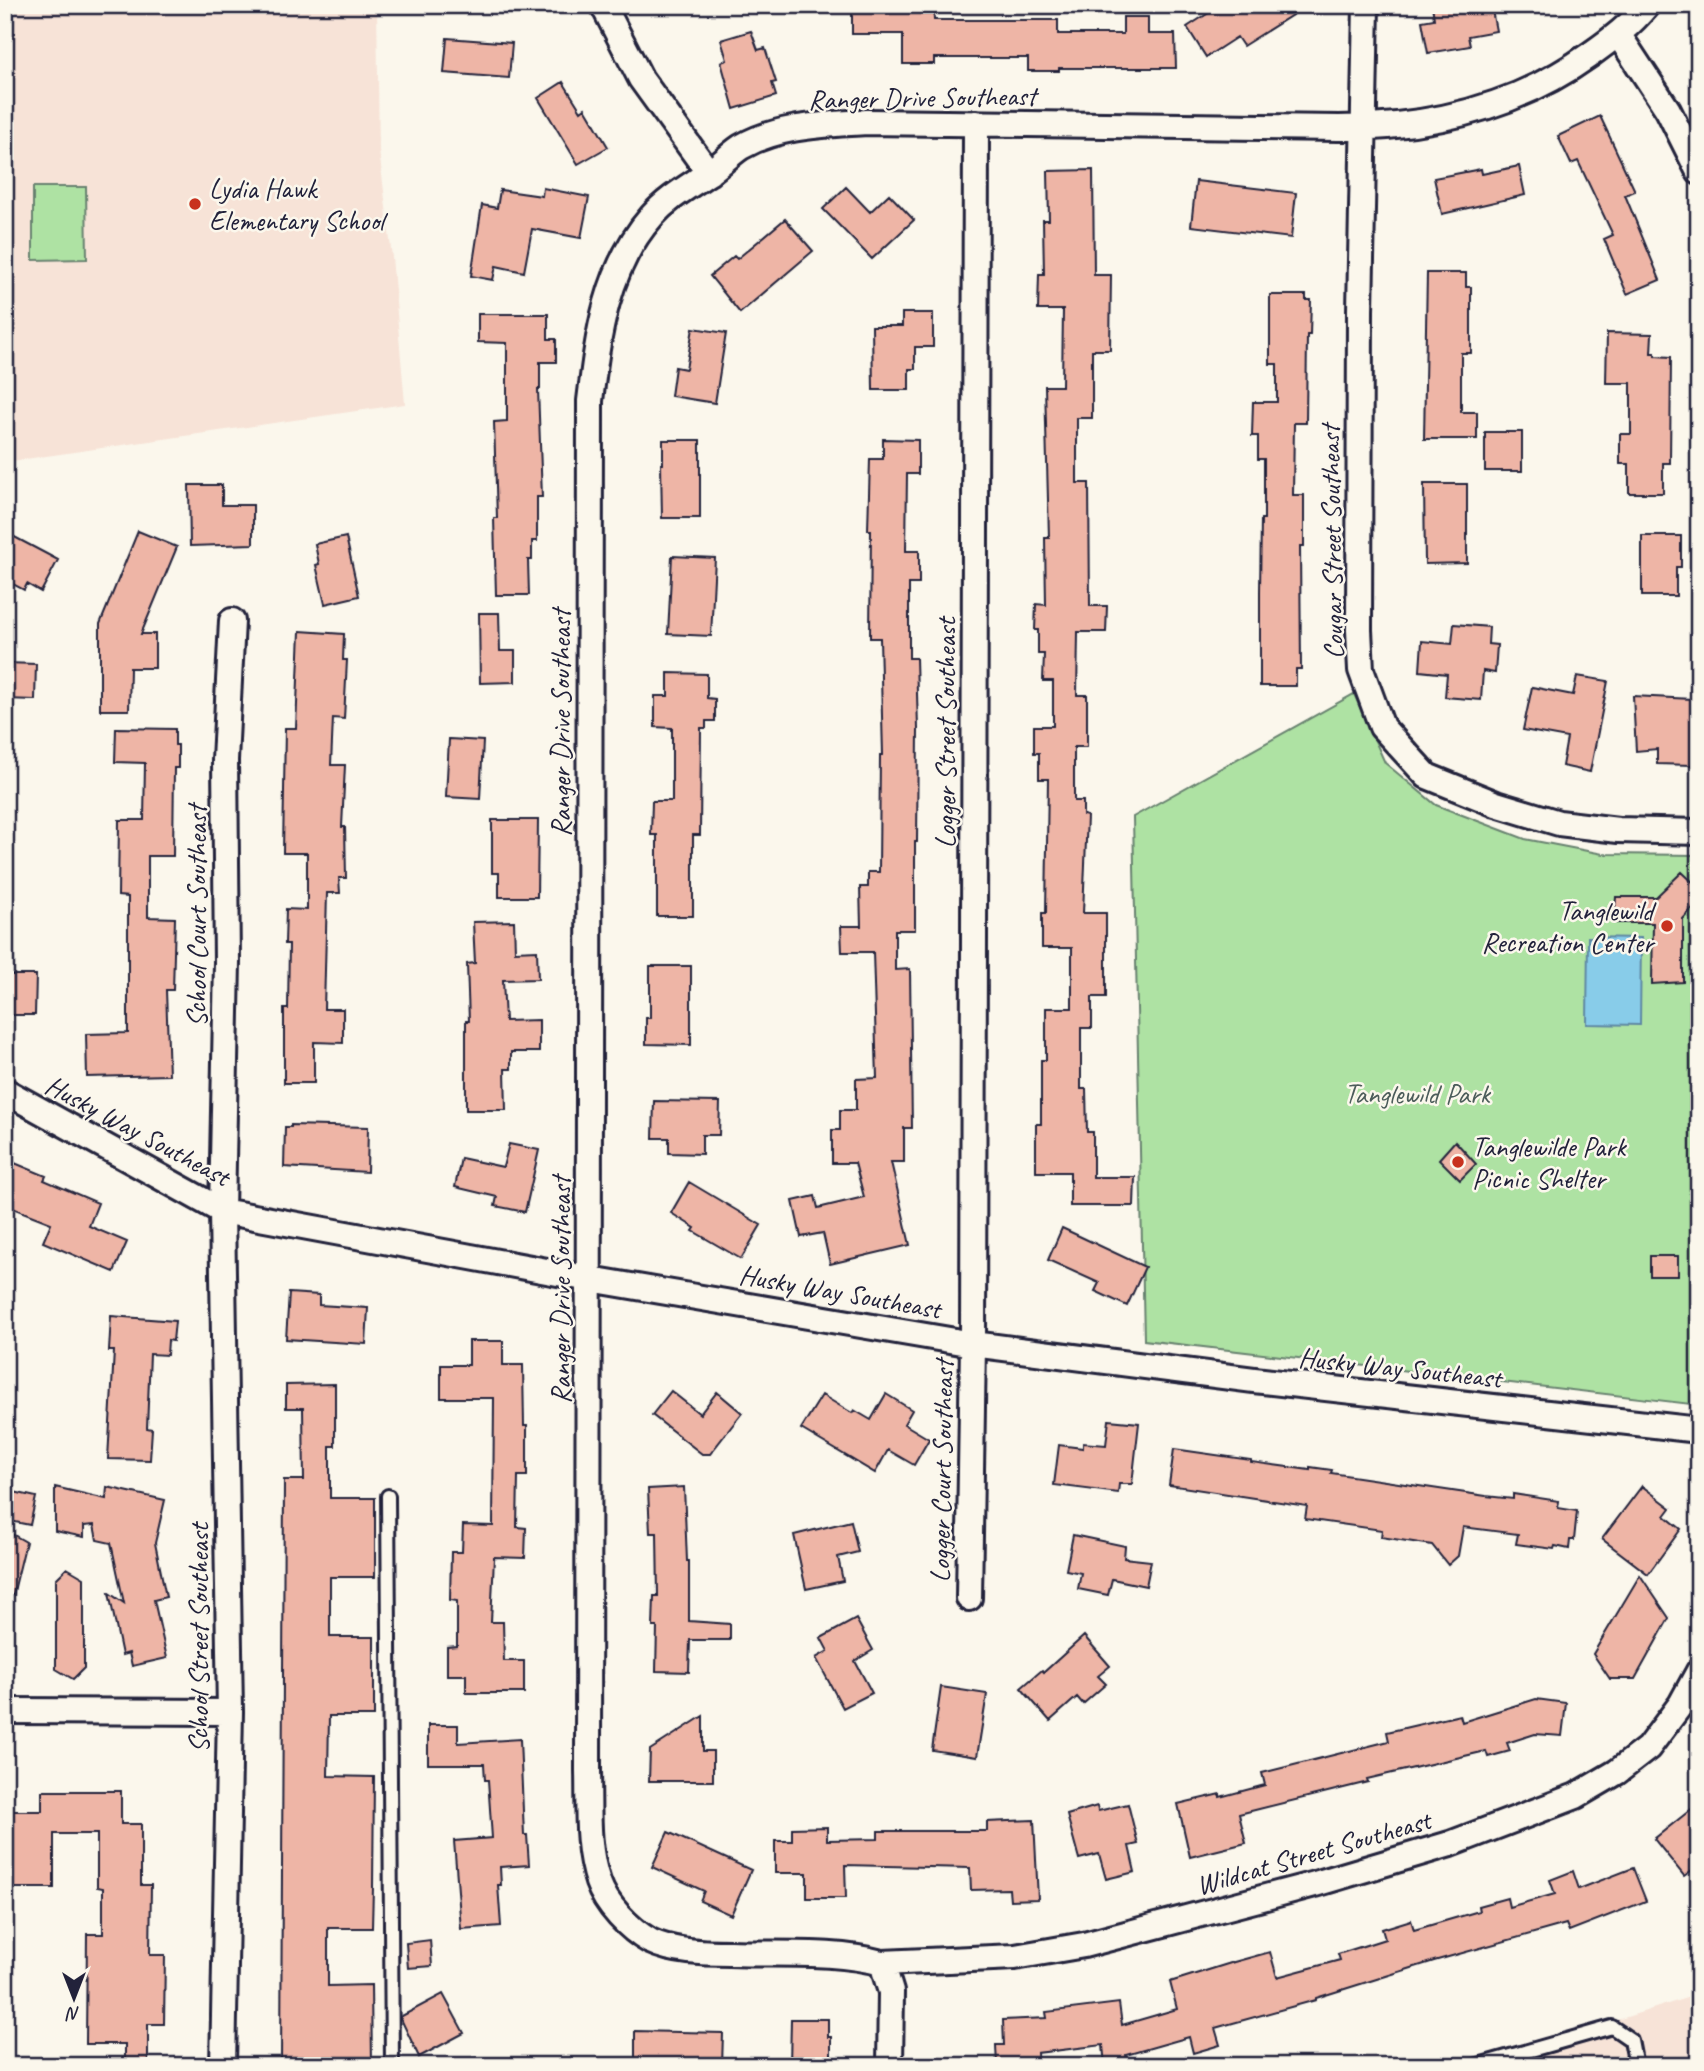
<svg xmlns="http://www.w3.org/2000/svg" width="1704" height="2071" font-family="Caveat,sans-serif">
<rect width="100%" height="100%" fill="#fbf7ec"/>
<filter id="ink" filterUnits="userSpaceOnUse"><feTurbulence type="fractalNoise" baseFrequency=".0143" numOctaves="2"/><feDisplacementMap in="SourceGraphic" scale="14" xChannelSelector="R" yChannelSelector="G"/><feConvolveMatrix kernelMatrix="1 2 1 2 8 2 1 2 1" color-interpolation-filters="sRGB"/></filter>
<g filter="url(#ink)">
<path fill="#f7e3d7" d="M5,5H377L379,150L392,257L405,404L5,462Z
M1699,1994V2066H1473Z"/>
<path fill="#aee2a3" stroke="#68826f" stroke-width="2" d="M33,187H86L87,259L33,260Z
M1354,694L1385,763L1436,805L1525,839L1603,854L1699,855V1405L1144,1340L1133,817Z"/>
<path fill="#88cce9" stroke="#5f88a3" stroke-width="2" d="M1588,937L1641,938L1640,1025L1587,1024Z"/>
<path fill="#eeb5a6" stroke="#22223b" stroke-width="2" d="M852,5H933L934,20H1058V34H1123V17H1148V34H1175L1176,68H1059V71H1028V58H934V64H903V34H852Z
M1221,5H1308L1243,46L1237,37L1206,57L1187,27Z
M1432,5H1491L1496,31L1468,36L1470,46L1428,53L1422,21L1434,19Z
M751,31L758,50L765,48L776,82L772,83L776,96L734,109L721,62L727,60L721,40Z
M447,38L512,43L509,78L444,73Z
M563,82L581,111L585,108L608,147L578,164L538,98Z
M1600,116L1635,191L1625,195L1660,280L1627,294L1604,239L1613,235L1578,161L1571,164L1558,136Z
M1519,166L1525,195L1442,214L1434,178L1481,169L1482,174Z
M1093,170L1094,275H1111L1110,350H1092V418H1077V483H1089L1090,606H1107L1106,632H1078L1077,695H1087V747H1074V801H1083V815L1087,816L1083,913H1106V997H1092V1028H1081V1089H1086L1087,1132H1093V1177H1135L1134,1206H1070V1172H1036V1124H1041V1060H1046V1008H1072V948H1042V913H1046L1048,779H1039V753H1034V726H1053V681H1043L1044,654H1038V630H1035L1036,604L1046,605L1045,538H1049L1045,386H1062L1063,310H1038L1039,274H1044L1043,220H1049L1048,171Z
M1196,181L1296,193L1291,238L1191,226Z
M846,187L870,212L889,194L914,220L872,259L823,209Z
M543,188L589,197L581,238L532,229L524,272L496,266L493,280L471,276L482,205L497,208L500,190L542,196Z
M785,219L813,251L740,313L710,276L734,256L737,259Z
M1427,273H1466V287H1471V353H1461V412H1477V439H1424Z
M1270,295H1306V300H1311L1310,335H1307L1306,423H1294L1293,495H1304V546H1300L1301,669H1296V686H1260V592L1261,519H1264V459H1258V436H1252L1253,402H1277V364H1270Z
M902,313H933V347H915V369H909V390H873L872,326H902Z
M478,314H548V339H556V362H540V389H538L542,497H537V541H532V560H528L529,595H496L494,518H497L494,422L507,421V343L478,342Z
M693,328L726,333L715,403L671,396L675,367L686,369Z
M1607,333L1652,334L1651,353H1655V356L1671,357L1670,463H1663V493H1629V464H1620V434H1631V383H1606Z
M1485,432H1522V471H1485Z
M883,439L918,440V474H907L906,551H919V584H909V658H916L918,729L917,842H915V930H895V970L910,969L912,1128H904V1162H891L910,1245L830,1264L823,1233L801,1237L793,1201L815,1196L818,1208L864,1197L855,1163H832V1130H840V1110H856V1079L877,1078L873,952H842L841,926H861L860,887H868V872H879L880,755H883L880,638H870L871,530H868L870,459H883Z
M663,440H700V518H662L661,464H663Z
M1424,484H1467V563L1425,564Z
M189,485H222V505H253V544L190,546Z
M138,531L177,547L141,634H155V668H130L129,710H100V624Z
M5,532L58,560L41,592L27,584L24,590L5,580Z
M1642,536H1681V567H1676V596H1642Z
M346,537L359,596L325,604L316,565L319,564L315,544Z
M672,556L715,558L711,636L668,634Z
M479,613H499L500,651H515V682L480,683Z
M1454,624L1489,627L1488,644L1497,645L1495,673L1483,671L1481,700L1445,697L1447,674L1420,671L1422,641L1452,644Z
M300,631L344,634L343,660H347L344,719L333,718L331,765H345L342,827H345L346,878H339L340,893H327L324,1009H343V1043L314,1042V1083H284V1009H288L289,944H285L286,909L307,910V853H283L285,728H296Z
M5,663L36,664L35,700L5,699Z
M668,673L707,674V698L715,699V721H706V728H701L700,835H693V916H657V835H651L652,801H672V728L655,727V696H668Z
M1577,676L1608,681L1590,772L1562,766L1567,738L1523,730L1532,687L1573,695Z
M1633,696L1692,699V714L1699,715V749H1693L1692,765L1657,764V749L1636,751Z
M116,728L175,729V745H178V768H174L173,856H148V917L175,918L173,990H166L169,1075L87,1077L86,1034L128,1033V897L118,896L119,820H144L145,763L115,762Z
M449,739L483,741L480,799L446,797Z
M492,820H538L537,897H499V873H492Z
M1682,872L1699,888V901L1683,919V982L1652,984L1653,923H1614L1616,897H1656Z
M514,921L515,951L537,950L538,979L503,980L505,1021L539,1020V1052H511V1069H505L506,1110H466V1021H469L467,964L475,963L473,922Z
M650,966H691V1045L646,1044V1018H650Z
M5,975H36L35,1015H5Z
M654,1101L720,1102L719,1135H702V1154L669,1153V1138H653Z
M291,1125L368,1127L367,1172L284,1167L285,1127H291Z
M1455,1141L1476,1164L1460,1180L1439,1159Z
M509,1144L539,1150L525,1212L495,1206L497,1197L455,1187L461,1158L503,1167Z
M5,1159L46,1176L44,1180L98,1203L89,1226L127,1242L114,1272L43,1242L51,1223L5,1205Z
M689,1182L761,1225L741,1259L693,1231L695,1228L671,1213Z
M1062,1228L1145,1267L1127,1306L1095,1291L1099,1283L1048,1260Z
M1650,1256H1678V1276H1650Z
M289,1293L319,1295V1305L368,1308L366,1344L286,1339Z
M111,1316L175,1321L173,1341L168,1340L167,1355L150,1354L147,1428L152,1429L150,1460L108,1459L114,1351H109Z
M469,1341H503V1365H523L524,1426H527V1476H518L517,1527L526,1528L525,1558L494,1557L491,1622H503L504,1661H524V1693H466V1675H447V1647L457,1646V1601L450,1600L451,1552H462L463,1525L493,1526L494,1398H441V1365H469Z
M335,1384V1446H330V1498H375V1577H330V1637H374V1716H329L328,1776L374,1777L373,1887L372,1928H328V1986L371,1985L372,2065L281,2066L284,1480H304L303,1408H286V1385Z
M671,1391L700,1414L717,1392L742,1413L710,1454H702L652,1415Z
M886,1394L912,1410L904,1424L929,1439L914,1465L888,1450L875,1473L801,1429L822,1395L852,1413L854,1410L871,1420Z
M1109,1420L1139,1423L1132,1484H1119L1118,1493L1054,1485L1059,1445L1083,1448V1443L1106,1445Z
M1174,1449L1251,1460V1462L1310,1470V1467L1332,1470L1331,1473L1486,1496L1513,1499V1494L1559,1501L1558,1508L1577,1511L1574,1540H1570L1569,1549L1555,1546L1554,1549L1516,1544L1518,1534L1463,1527L1458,1556L1448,1565L1432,1545L1381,1537L1382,1530L1305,1519L1307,1506L1169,1485Z
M1642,1486L1671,1508L1665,1516L1681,1529L1648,1574L1602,1539Z
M55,1487L106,1499L107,1487L165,1500L155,1543L166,1597L154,1600L167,1658L132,1666L129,1653L122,1655L109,1593L124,1603L111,1543L97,1540L94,1525L84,1526V1537L55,1531Z
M684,1487L687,1561H689V1621L730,1624V1640H690L689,1672L656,1671L657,1627H653L654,1596H658L657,1533H650L648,1489Z
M5,1490L36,1497L30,1525L5,1520Z
M851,1521L858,1552L838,1557L843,1581L806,1589L794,1535Z
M5,1530L26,1542L13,1595H5Z
M1073,1535L1125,1546L1124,1558L1151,1561L1146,1586L1112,1579L1108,1595L1078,1589L1081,1573L1066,1570Z
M67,1568L84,1578V1668L73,1679L56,1669V1579Z
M1640,1575L1669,1618L1635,1679H1610L1593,1654Z
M856,1619L873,1650L855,1661L872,1693L843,1708L816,1658L828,1651L821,1638Z
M1084,1636L1110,1666L1098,1676L1106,1684L1083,1704L1077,1697L1050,1721L1021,1688L1042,1670L1044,1672Z
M941,1687L987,1694L977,1757L932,1750Z
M1536,1699L1566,1703L1562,1736L1535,1734L1507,1743L1510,1751L1488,1757L1486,1751L1367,1779L1368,1782L1239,1814L1246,1843L1190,1857L1178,1804L1220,1794V1797L1265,1785L1262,1773L1389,1741L1387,1732L1460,1715L1462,1722Z
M703,1716V1751H713V1781H649L650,1750Z
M428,1725H458V1743L520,1739L524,1835H527L529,1865L500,1867L501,1885H498L501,1926L461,1929L454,1841L492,1838L488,1780H485L484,1764H428Z
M42,1791H121V1824H141V1885H151L150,1955H165L164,2024H148V2064H125V2044H86L87,1934H103V1888L97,1887V1834H54V1888H10V1811H42Z
M1699,1803V1865L1684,1876L1654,1839Z
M1128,1804L1138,1844L1129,1846L1135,1872L1106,1879L1099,1854L1079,1859L1067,1815L1097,1806L1098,1811Z
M1034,1820L1038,1899L1010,1900L1009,1889L971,1890L970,1868L845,1865L846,1898H807V1873H775V1841H792V1828L827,1827V1840L878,1839V1831H987V1822Z
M668,1832L751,1870L731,1915L700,1901L704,1891L652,1867Z
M1633,1868L1646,1901L1569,1931L1566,1924L1434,1961L1316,1998V2000L1215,2028L1220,2045L1193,2053L1189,2037L1126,2055L1127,2064L1112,2066H1105L1103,2045L1037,2053L1038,2066H997L996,2045H1004L1003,2020L1047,2018L1046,2012L1119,2003L1122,2025L1177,2009L1170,1982L1234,1962L1270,1952L1277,1977L1340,1960L1338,1954L1385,1939L1382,1929L1411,1920L1414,1930L1479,1911L1478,1906L1507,1898L1509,1907L1555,1894L1550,1880L1573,1871L1579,1889Z
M430,1940L432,1966L408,1968L406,1943Z
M443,1994L464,2033L419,2057L400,2017Z
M791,2019H828V2037H831V2066H790Z
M635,2031L723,2033L722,2066H635Z"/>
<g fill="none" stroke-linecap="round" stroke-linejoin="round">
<g stroke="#22223b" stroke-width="18">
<path id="lane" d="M388,1496L392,2066
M1475,2066L1612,2027L1631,2040L1636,2066"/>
</g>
<g stroke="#22223b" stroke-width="30">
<path id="street" d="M603,5L641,79L709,173
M1366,5L1360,311L1359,630L1361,670L1382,727L1427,776L1496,804L1559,823L1618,830L1699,832
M1618,34L1668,110L1699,172
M5,1091L222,1211L590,1279L973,1344L1254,1380L1699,1430
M969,1598L973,1344L976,123
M5,1711L230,1712
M882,1963L1015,1957L1084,1945L1315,1884L1450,1844L1576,1796L1617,1772L1648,1748L1681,1704L1699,1671
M223,2066L230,1712L222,1211L227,962L225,760L232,621
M890,2066L891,1992L882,1963C834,1950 779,1955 729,1953C704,1953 673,1952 650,1941C629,1929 606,1905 598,1882C586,1847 589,1808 588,1771L590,401C598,335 606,268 652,216C668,198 688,187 707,174C719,166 729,155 741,147C779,125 824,125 866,122L1339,128C1430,128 1516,108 1591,54C1612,39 1631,25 1647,5"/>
</g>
<use href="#lane" stroke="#fbf7ec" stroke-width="12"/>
<use href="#street" stroke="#fbf7ec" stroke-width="24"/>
</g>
</g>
<g fill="#c8321e" stroke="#fbf7ec" stroke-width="2.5">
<circle cx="195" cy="204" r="7"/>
<circle cx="1667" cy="926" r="7"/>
<circle cx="1458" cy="1162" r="7"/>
</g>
<g text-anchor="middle" stroke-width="5" stroke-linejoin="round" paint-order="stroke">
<g font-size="28" fill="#22223b" stroke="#fbf7ec">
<text transform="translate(922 97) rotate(-1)" y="10">Ranger Drive Southeast</text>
<text transform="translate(1331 542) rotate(-91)" y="10">Cougar Street Southeast</text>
<text transform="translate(560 723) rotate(-90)" y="10">Ranger Drive Southeast</text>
<text transform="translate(945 733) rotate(-90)" y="10">Logger Street Southeast</text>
<text transform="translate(196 916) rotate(-90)" y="10">School Court Southeast</text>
<text transform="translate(138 1130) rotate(28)" y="10">Husky Way Southeast</text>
<text transform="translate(560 1290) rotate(-90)" y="10">Ranger Drive Southeast</text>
<text transform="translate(840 1291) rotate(10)" y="10">Husky Way Southeast</text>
<text transform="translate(1400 1367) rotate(6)" y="10">Husky Way Southeast</text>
<text transform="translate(941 1471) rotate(-89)" y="10">Logger Court Southeast</text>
<text transform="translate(198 1638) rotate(-90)" y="10">School Street Southeast</text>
<text transform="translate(1313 1852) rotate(-16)" y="10">Wildcat Street Southeast</text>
</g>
<g font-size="28" fill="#22223b" stroke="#fbf7ec" text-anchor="start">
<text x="209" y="198">Lydia Hawk<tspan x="209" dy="32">Elementary School</tspan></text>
<text x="1653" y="920" text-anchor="end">Tanglewild<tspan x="1653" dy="32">Recreation Center</tspan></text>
<text x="1472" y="1156">Tanglewilde Park<tspan x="1472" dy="32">Picnic Shelter</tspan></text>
</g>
<g font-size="28" fill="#4c5c5a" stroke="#fbf7ec">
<text x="1417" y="1103">Tanglewild Park</text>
</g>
</g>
<rect width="1704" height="2071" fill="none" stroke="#fbf7ec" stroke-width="28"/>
<rect x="14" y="14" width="1676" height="2043" fill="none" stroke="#22223b" stroke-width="2.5" filter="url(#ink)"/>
<g transform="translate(74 1998) rotate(180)" stroke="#fbf7ec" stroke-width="5" paint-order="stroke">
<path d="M0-5L12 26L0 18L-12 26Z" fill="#22223b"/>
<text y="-10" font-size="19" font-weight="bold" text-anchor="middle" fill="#22223b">N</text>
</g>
</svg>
